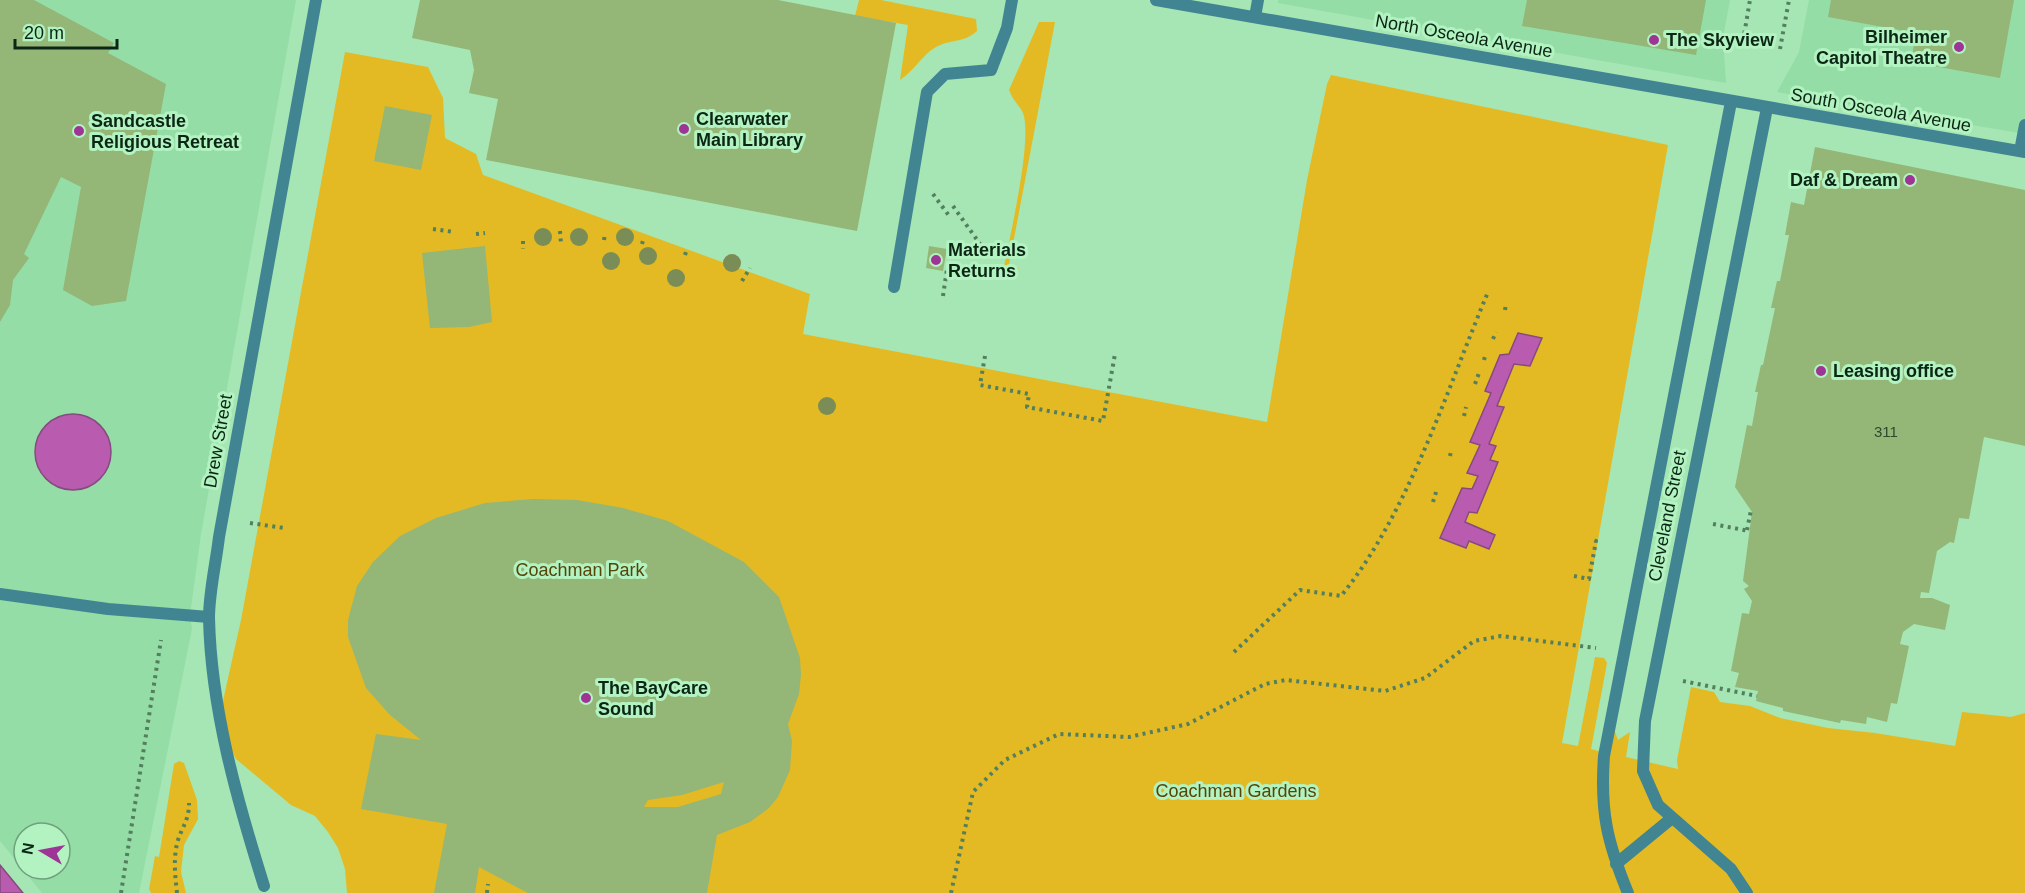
<svg xmlns="http://www.w3.org/2000/svg" width="2025" height="893" font-family="Arial,sans-serif">
<rect width="100%" height="100%" fill="#a5e6b4"/>
<path fill="#94dda6" fill-rule="evenodd" d="M0,0H296L201,534L190,615L192,629L139,893H42L0,841ZM24,833H60V869H24Z
M1278,0H1730L1723,38L1726,83L1278,3Z
M1809,0H2025V134L1777,92L1799,52Z"/>
<path fill="#e3ba23" d="M859,0H881L976,19L977,31C964,43 951,39 936,47C923,54 914,71 900,80L908,25L855,16Z
M1039,22H1055L1009,265L1019,268L1008,278L1003,277V272C1009,240 1033,139 1023,113C1020,106 1013,101 1009,90Z
M345,52L428,67L443,98L445,138L476,154L483,175L810,294L803,334L1267,422L1307,180L1327,84L1331,75L1668,145L1562,743L1578,746L1595,657L1604,658L1607,663L1591,749L1610,754L1614,729L1618,740L1630,732L1626,757L1678,769L1677,760L1691,687L1714,692L1720,702L1750,706L1780,718L1828,728L1875,733L1955,746L1962,712L2011,717L2025,713V893H347L345,869L338,848L328,832L315,816L291,805L236,759L218,723L241,620Z
M179,761L184,763L197,800L198,819L184,845L181,872L186,893H151L149,889L155,856L159,857L174,764Z"/>
<path fill="#b95baf" stroke="#854b80" stroke-width="1.5" d="M1518,333L1542,338L1530,366L1514,364L1497,406L1504,407L1489,444L1496,446L1490,460L1498,462L1477,513L1469,512L1465,522L1495,535L1489,549L1469,541L1466,548L1440,538L1462,488L1472,489L1478,476L1467,473L1480,445L1470,442L1491,393L1485,391L1500,355L1509,354Z
M35 452a38 38 0 1 1 76 0a38 38 0 1 1-76 0Z
M0,865L23,893H0Z"/>
<path fill="#94b677" fill-rule="evenodd" d="M0,0H34L114,43L108,53L166,84L126,301L92,306L63,290L81,187L61,177L24,254L29,258L13,280L10,305L0,322Z
M420,0H778L896,23L857,231L486,160L498,99L469,93L474,70L470,50L412,38Z
M1527,0H1706L1696,55L1522,26Z
M1831,0H2014L2000,78L1911,62L1916,33L1828,17Z
M385,106L432,115L421,170L374,161Z
M1815,147L2025,190V446L1984,437L1969,519L1959,518L1954,543L1950,542L1937,551L1929,593L1921,592L1920,598H1932L1950,605L1945,630L1914,624L1903,632L1900,644L1909,646L1897,704L1891,703L1887,722L1867,717L1866,724L1841,720L1840,723L1783,711V708L1756,701L1758,691L1735,687L1739,673L1731,671L1742,613L1749,614L1752,601L1744,589L1749,586L1743,581L1752,512L1735,487L1747,425L1752,426L1758,392H1755L1761,365H1763L1775,308H1771L1777,281H1780L1789,235H1785L1791,202L1804,205Z
M485,246L492,322L469,327L430,328L422,253Z
M929,246L947,249L943,271L926,268Z
M533,499L577,500L623,508L668,521L744,562L779,597L800,658L801,675L799,694L788,724L792,741L790,770L778,797L769,808L750,822L717,835L707,893H528L479,867L475,893H434L447,824L361,809L376,734L421,740L390,715L366,688L348,637V620L357,586L373,562L400,536L436,518L485,503ZM724,782L721,794L678,807H644L648,800L682,795Z"/>
<g fill="none" stroke-linecap="round" stroke-linejoin="round">
<path stroke="#537f5e" stroke-width="4" stroke-dasharray="3 4.5" stroke-linecap="butt" d="M1743,41L1750,0
M1780,49L1789,0
M933,194L950,217
M953,206L980,244
M433,229L454,232
M560,231L561,244
M476,234L485,233
M604,240L605,234
M523,241V249
M642,244L644,237
M685,255L687,249
M742,281L750,268
M943,296L947,269
M1505,310L1506,304
M1493,339L1496,332
M985,356L980,385L1029,394L1027,407L1103,421L1115,354
M1484,360L1486,353
M1475,384L1479,373
M1464,416L1466,407
M1450,456L1451,451
M1433,502L1437,489
M250,523L284,528
M1713,524L1749,531
M1747,530L1751,510
M1574,576L1589,579L1596,541L1591,540
M1234,652L1300,590L1341,596C1409,512 1446,392 1488,292
M1683,681L1757,696
M121,893L161,640
M177,893C175,875 173,857 178,840C183,825 189,820 189,803
M487,893L488,884
M951,893L973,792L1005,760L1059,734L1129,737L1188,724L1265,684L1286,680L1385,691L1425,678L1474,641L1501,636L1596,648"/>
<path stroke="#418592" stroke-width="12" d="M2020,151L2025,125
M894,287L927,92L945,74L991,70L1007,28L1012,0
M0,594L108,609L209,617"/>
<path stroke="#418592" stroke-width="12" d="M1156,0L2025,152
M1255,17L1258,0"/>
<path stroke="#418592" stroke-width="12" d="M1616,864L1672,818
M264,886C237,800 211,709 209,618C209,592 216,563 219,537L316,0
M1628,893C1607,842 1600,811 1604,756L1731,102
M1747,893L1731,869L1658,805L1643,771L1645,721L1767,108"/>
</g>
<g fill="#7a8d56">
<circle cx="543" cy="237" r="9"/>
<circle cx="579" cy="237" r="9"/>
<circle cx="625" cy="237" r="9"/>
<circle cx="648" cy="256" r="9"/>
<circle cx="611" cy="261" r="9"/>
<circle cx="732" cy="263" r="9"/>
<circle cx="676" cy="278" r="9"/>
<circle cx="827" cy="406" r="9"/>
</g>
<g fill="#9e3495" stroke="#b2f3c1" stroke-width="2">
<circle cx="1654" cy="40" r="6"/>
<circle cx="1959" cy="47" r="6"/>
<circle cx="684" cy="129" r="6"/>
<circle cx="79" cy="131" r="6"/>
<circle cx="1910" cy="180" r="6"/>
<circle cx="936" cy="260" r="6"/>
<circle cx="1821" cy="371" r="6"/>
<circle cx="586" cy="698" r="6"/>
</g>
<g text-anchor="middle" stroke-width="6" stroke-linejoin="round" paint-order="stroke">
<g font-size="15" fill="#2d4a2d">
<text x="1886" y="437">311</text>
</g>
<g font-size="18" fill="#0b2614" stroke="#b2f3c1">
<text transform="translate(1464 36) rotate(10)" y="6">North Osceola Avenue</text>
<text transform="translate(1881 110) rotate(10)" y="6">South Osceola Avenue</text>
<text transform="translate(218 441) rotate(-80)" y="6">Drew Street</text>
<text transform="translate(1667 516) rotate(-79)" y="6">Cleveland Street</text>
</g>
<g font-size="18" font-weight="bold" fill="#0b2614" stroke="#b2f3c1" text-anchor="start">
<text x="1947" y="43" text-anchor="end">Bilheimer<tspan x="1947" dy="21">Capitol Theatre</tspan></text>
<text x="1666" y="46">The Skyview</text>
<text x="696" y="125">Clearwater<tspan x="696" dy="21">Main Library</tspan></text>
<text x="91" y="127">Sandcastle<tspan x="91" dy="21">Religious Retreat</tspan></text>
<text x="1898" y="186" text-anchor="end">Daf &amp; Dream</text>
<text x="948" y="256">Materials<tspan x="948" dy="21">Returns</tspan></text>
<text x="1833" y="377">Leasing office</text>
<text x="598" y="694">The BayCare<tspan x="598" dy="21">Sound</tspan></text>
</g>
<g font-size="18" fill="#56450a" stroke="#b2f3c1">
<text x="580" y="576">Coachman Park</text>
<text x="1236" y="797">Coachman Gardens</text>
</g>
</g>
<g transform="translate(42 851) rotate(280)"><circle r="28" fill="#b2f3c1" stroke="#6fa17c" stroke-width="1.5"/>
<path d="M0-4.5L10 22L0 15L-10 22Z" fill="#9e3495"/>
<text y="-9" font-size="16" font-weight="bold" text-anchor="middle" fill="#0b2614">N</text>
</g>
<path d="M15 39v9h102v-9" fill="none" stroke="#0b2614" stroke-width="3"/>
<text x="24" y="39" font-size="18" fill="#0b2614" stroke="#b2f3c1" stroke-width="4.5" paint-order="stroke">20 m</text>
</svg>
